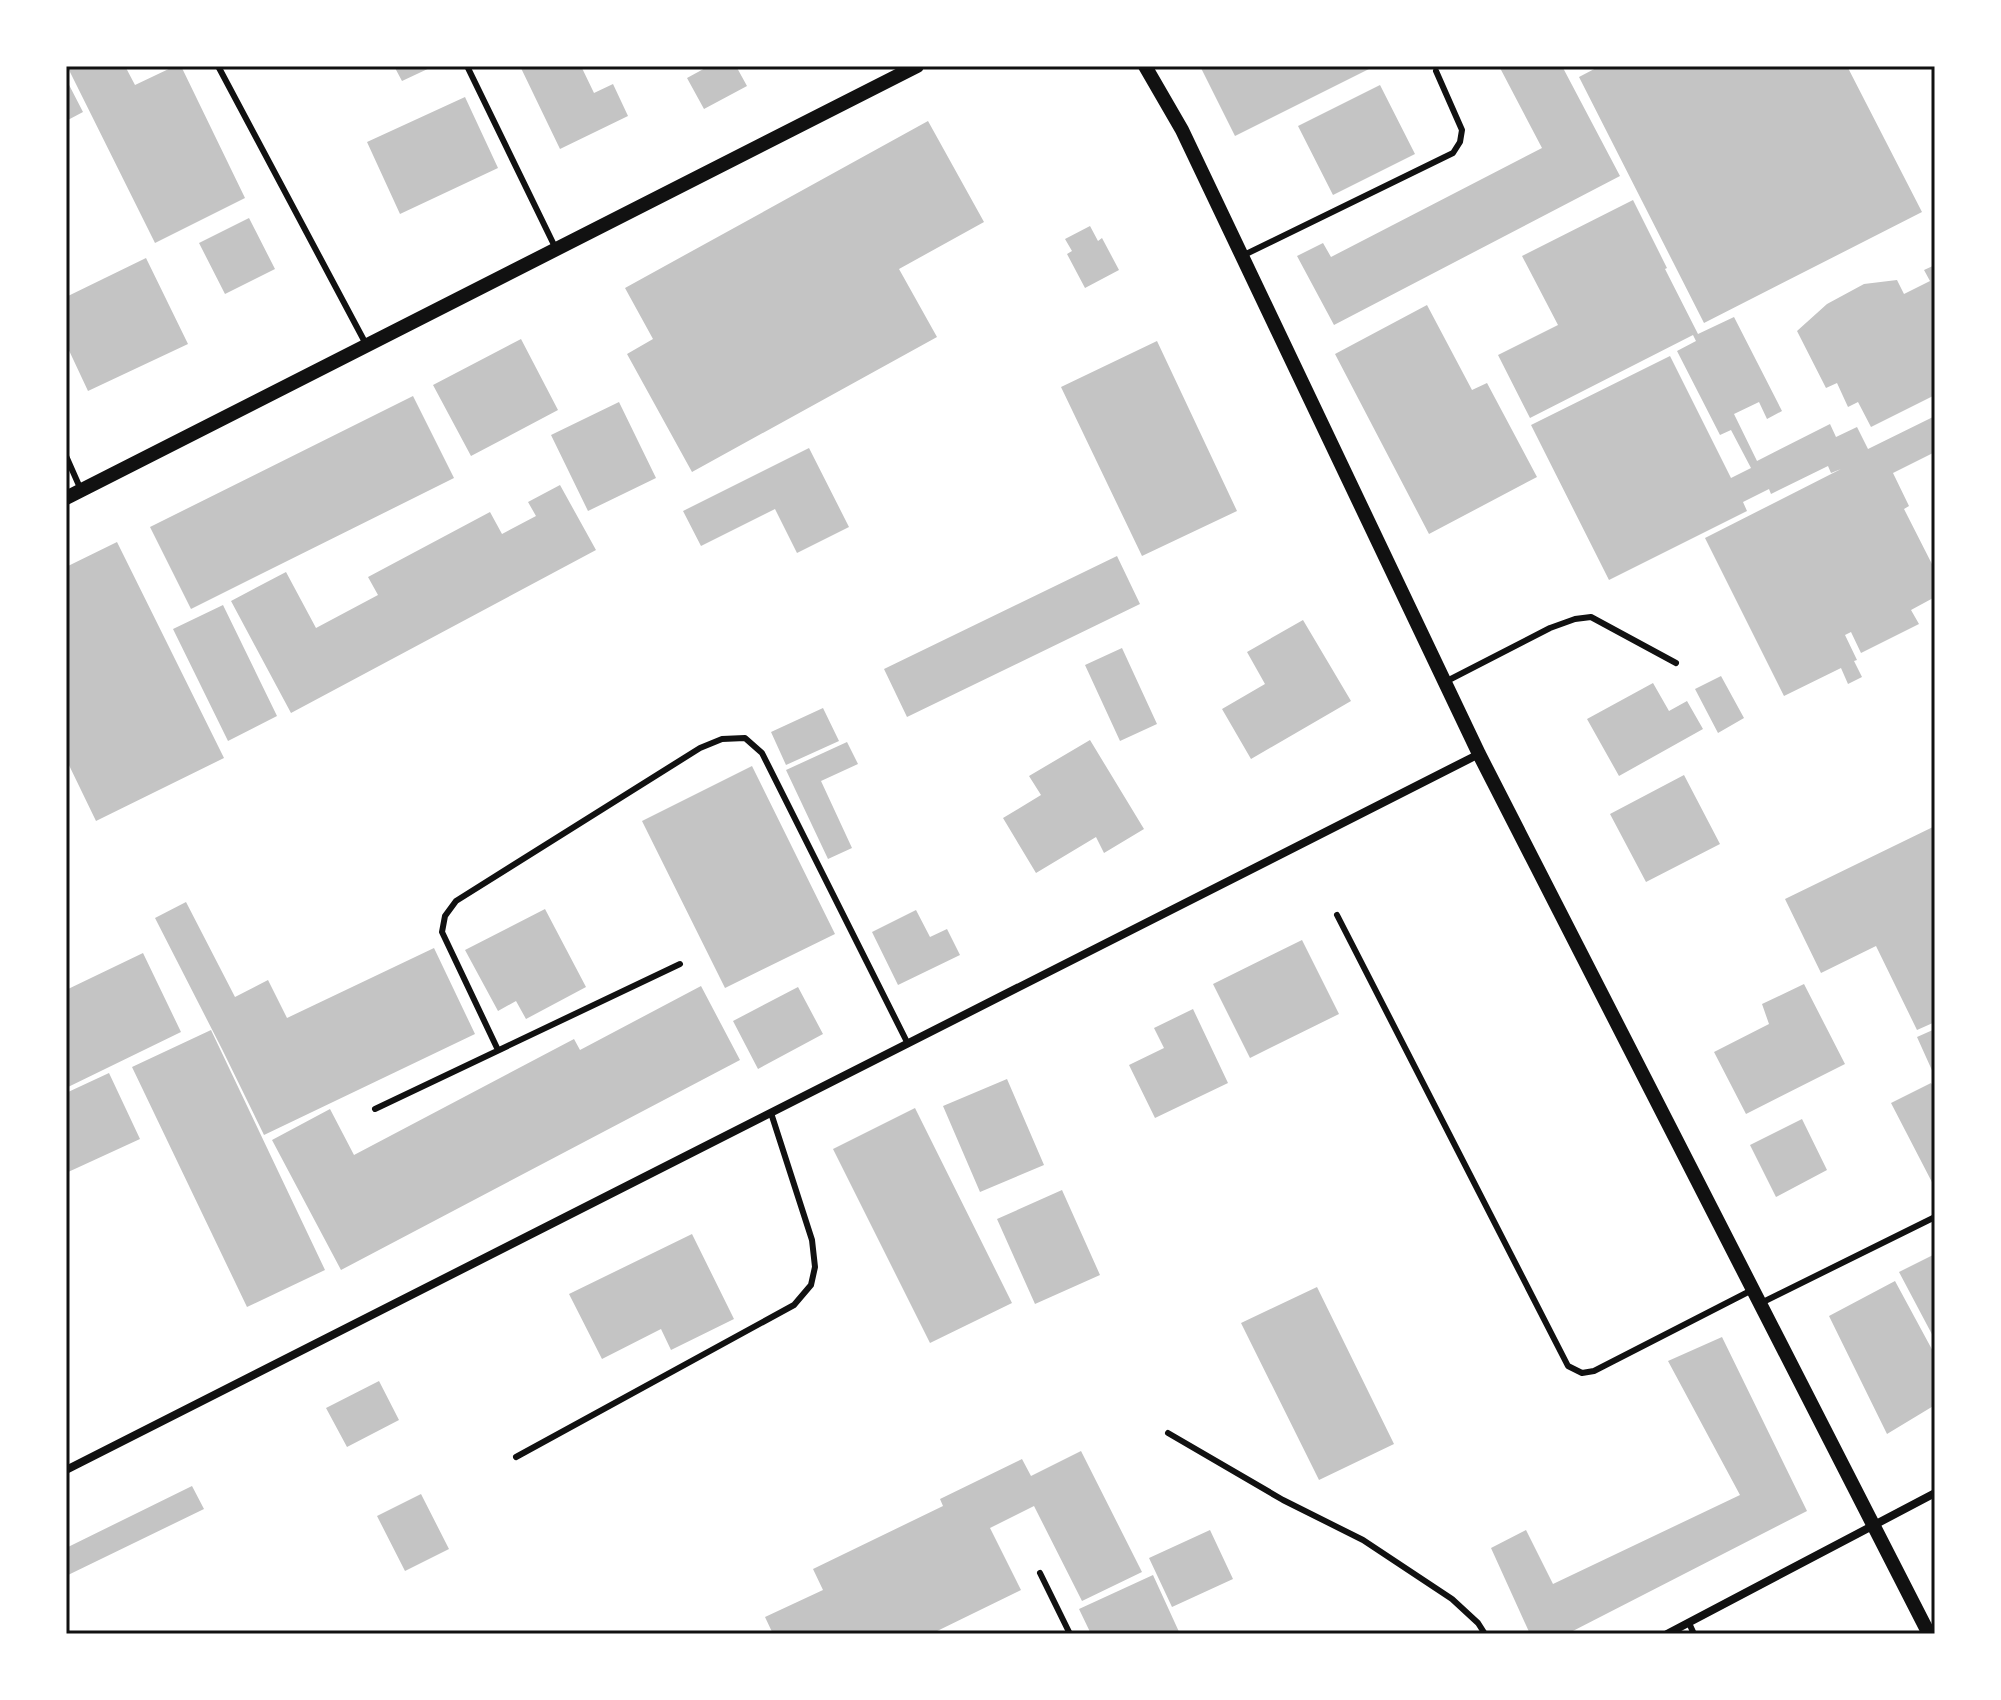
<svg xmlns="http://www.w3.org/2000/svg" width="2001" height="1700" font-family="'Fira Sans Condensed',sans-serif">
<rect width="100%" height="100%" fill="#fff"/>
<path fill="#c4c4c4" d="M67,66H125L135,85L175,66H181L245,198L155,243Z
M394,66H434L402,81Z
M520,66H581L594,93L613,84L628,116L560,149Z
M709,66H736L747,86L704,109L687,78Z
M1200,66H1375L1235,136Z
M1499,66H1562L1620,176L1334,325L1297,256L1323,243L1331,257L1542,148Z
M1600,66H1847L1922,212L1704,323L1579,77Z
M66,79L83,112L66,121Z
M1380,85L1415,154L1333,195L1298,126Z
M465,97L498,168L400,214L367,142Z
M928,121L984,222L899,269L937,337L692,472L627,354L653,339L625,288Z
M1633,200L1667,268L1665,269L1698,334L1734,317L1782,411L1767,419L1759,402L1734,414L1757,461L1830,424L1836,437L1857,427L1868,449L1935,416V452L1893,473L1909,506L1904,509L1935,570V597L1911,610L1919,624L1861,653L1851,632L1845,635L1857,660L1854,661L1862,677L1848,684L1841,668L1784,696L1705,538L1841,469L1831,473L1828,466L1773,493L1771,494L1769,489L1743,502L1747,511L1609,580L1531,425L1670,356L1731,478L1751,468L1731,430L1720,435L1677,351L1696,341L1693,335L1530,418L1498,355L1558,325L1522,256Z
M249,218L275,269L225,294L199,243Z
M1090,226L1098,241L1102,238L1119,270L1085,288L1067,254L1072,251L1065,239Z
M146,258L188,344L88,391L66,344V297Z
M1935,265V395L1871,427L1858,402L1848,407L1837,383L1826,388L1797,331L1827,304L1864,284L1897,280L1904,294L1930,281L1924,270Z
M1427,305L1472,390L1487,383L1537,477L1429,534L1335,354Z
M521,339L558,410L471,456L433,385Z
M1157,341L1237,511L1142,556L1061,387Z
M413,396L454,478L191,609L150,527Z
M619,402L656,478L588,511L551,435Z
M809,448L849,527L797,553L775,509L701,546L683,511Z
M560,485L596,550L291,713L231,601L286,572L316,628L378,595L368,577L490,512L502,534L536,516L528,502Z
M117,542L224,758L96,821L66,759V567Z
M1117,556L1140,604L907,717L884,669Z
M223,605L277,716L228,741L173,629Z
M1303,620L1351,701L1251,759L1222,709L1265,684L1247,652Z
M1122,648L1157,724L1120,741L1085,665Z
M1721,676L1744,718L1718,733L1695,689Z
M1653,683L1669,711L1687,701L1703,729L1619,776L1587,719Z
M823,708L839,741L786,765L771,732Z
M1090,740L1144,829L1104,853L1096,837L1036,873L1003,818L1041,795L1029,776Z
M847,742L858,764L821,781L852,848L828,859L786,770Z
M752,766L835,934L725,988L642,821Z
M1684,775L1720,844L1646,882L1610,814Z
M1935,826V1022L1917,1030L1876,946L1821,973L1785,899Z
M186,902L235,997L268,980L287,1018L434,948L475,1034L264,1135L222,1049L155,918Z
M545,909L586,987L526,1019L516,1001L498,1011L465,950Z
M916,910L930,937L947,929L960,955L898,985L872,932Z
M1302,940L1339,1014L1250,1058L1213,984Z
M143,953L181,1032L66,1088V990Z
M1804,984L1845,1064L1746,1114L1714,1052L1769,1024L1762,1004Z
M701,986L740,1060L341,1270L272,1140L330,1109L354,1155L574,1039L580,1050Z
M798,987L823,1034L758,1069L733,1021Z
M1193,1009L1228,1083L1155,1118L1129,1065L1164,1048L1154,1028Z
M1935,1029V1077L1917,1037Z
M211,1030L325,1270L247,1307L132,1067Z
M109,1073L140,1139L66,1173V1093Z
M1007,1079L1044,1165L980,1192L943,1106Z
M1931,1083L1935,1090V1188L1891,1103Z
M915,1108L1012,1303L930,1343L833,1149Z
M1802,1119L1827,1170L1776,1197L1750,1145Z
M1062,1190L1100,1275L1035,1304L997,1219Z
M692,1234L734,1319L671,1350L661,1329L602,1359L569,1294Z
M1935,1254V1340L1899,1272Z
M1895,1281L1935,1355V1405L1887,1434L1829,1316Z
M1317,1287L1394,1444L1319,1480L1241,1323Z
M1722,1337L1807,1511L1567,1634H1530L1491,1548L1526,1530L1553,1584L1740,1495L1668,1361Z
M379,1381L399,1420L347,1447L326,1408Z
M1081,1451L1142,1572L1082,1601L1034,1506L990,1528L1021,1590L931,1634H773L765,1617L823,1590L813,1569L943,1506L940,1499L1022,1459L1031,1476Z
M192,1486L204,1509L66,1576V1548Z
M421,1494L449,1549L405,1571L377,1516Z
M1210,1530L1233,1579L1172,1607L1149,1558Z
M1153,1575L1180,1634H1091L1079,1609Z"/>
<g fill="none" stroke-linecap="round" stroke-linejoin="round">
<path stroke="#111" stroke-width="6" d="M218,66L367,346
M467,66L556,249
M1242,256L1453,153L1460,142L1462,130L1436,71
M66,456L81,490
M1445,682L1550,628L1575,619L1591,617L1676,663
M1337,915L1568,1366L1582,1373L1594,1371L1754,1289
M498,1050L442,932L445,916L456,901L700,748L722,739L745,738L762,753L908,1044
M375,1109L680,964
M1761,1303L1935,1217
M1168,1433L1283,1500L1363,1540L1452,1599L1478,1623L1485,1634
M516,1457L794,1305L811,1285L815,1267L812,1240L771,1113
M1040,1573L1070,1634
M1689,1623L1694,1634"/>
<path stroke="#111" stroke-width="8" d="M66,1470L1479,754
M1667,1634L1935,1493"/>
<path stroke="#111" stroke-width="14" d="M1145,66L1182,130L1479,754L1929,1634
M66,498L917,66"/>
</g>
<rect width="2001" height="1700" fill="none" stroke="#ffffff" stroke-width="136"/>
<rect x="68" y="68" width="1865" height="1564" fill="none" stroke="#111" stroke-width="3"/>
</svg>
